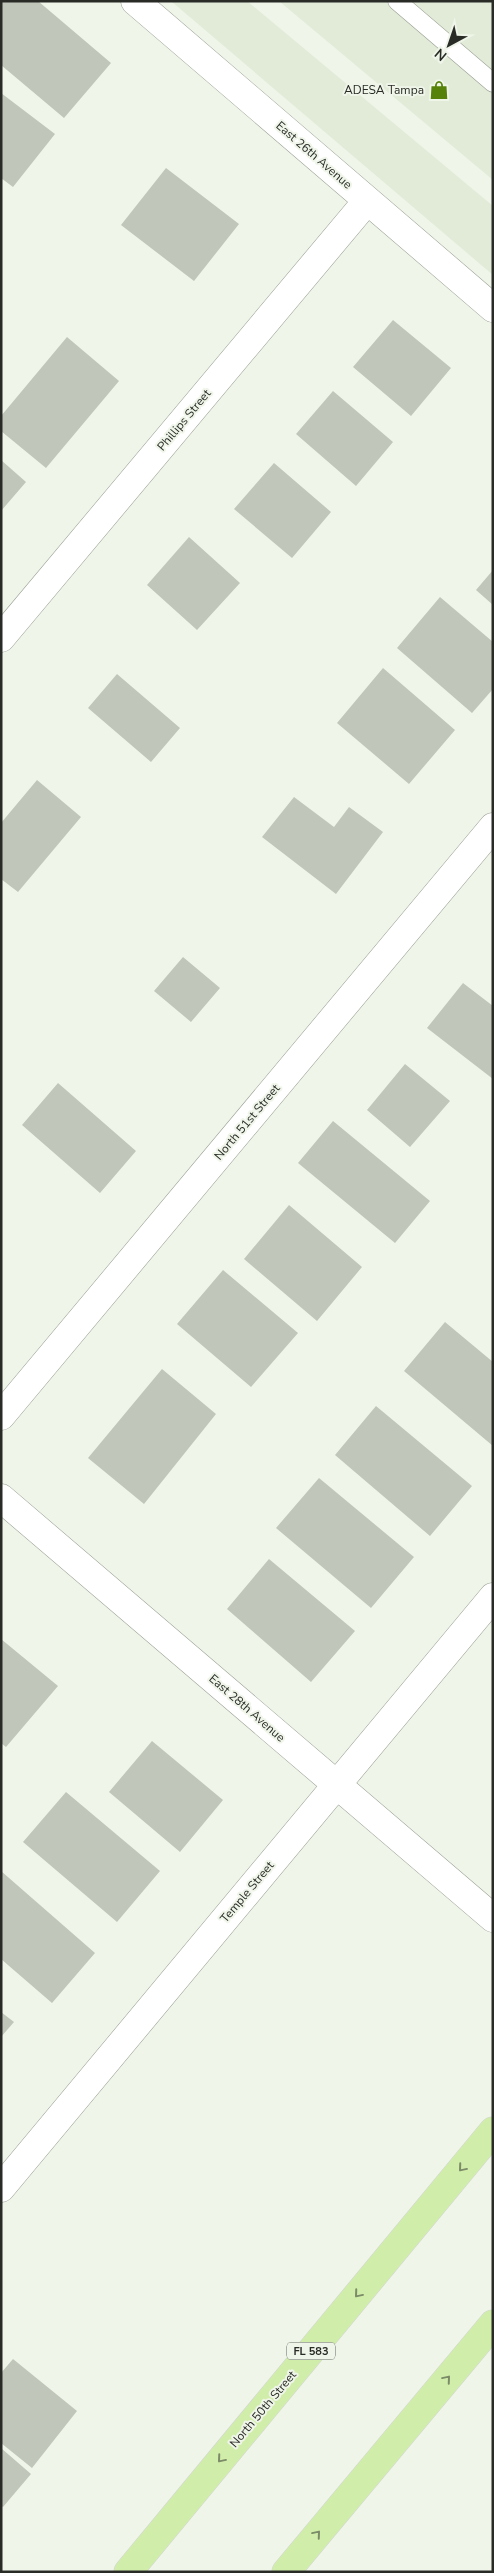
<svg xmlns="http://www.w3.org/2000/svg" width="494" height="2573" font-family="'Nunito Sans',sans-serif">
<rect width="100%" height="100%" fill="#eff5e9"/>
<path fill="#e1ebd8" d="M171,1H247L493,206V275Z
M279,1H493V180Z"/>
<path fill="#c0c6ba" d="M1,1H38L111,63L64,118L1,65Z
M1,93L55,134L13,187L1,178Z
M166,168L239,224L194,281L121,225Z
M393,320L451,368L411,416L353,367Z
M67,337L119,381L46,468L1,431V416Z
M333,391L393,442L356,486L296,434Z
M1,460L26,482L1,511Z
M274,463L331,512L292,558L234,509Z
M189,537L240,583L197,630L147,585Z
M493,570V605L476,590Z
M440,597L493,642V689L472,713L397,648Z
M383,668L455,730L409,784L337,723Z
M117,674L180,728L151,762L88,708Z
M37,780L81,817L18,892L1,879V823Z
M294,797L334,827L349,807L383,832L336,894L262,837Z
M183,957L220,988L191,1022L154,991Z
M463,983L493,1006V1079L427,1028Z
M405,1064L450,1101L410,1147L367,1110Z
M58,1083L136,1151L100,1193L22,1125Z
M333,1121L430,1201L395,1243L298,1163Z
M289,1205L362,1267L317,1321L244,1259Z
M223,1270L298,1333L251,1387L177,1324Z
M445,1322L493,1362V1446L404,1371Z
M162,1369L216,1414L144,1504L88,1458Z
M376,1406L472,1486L430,1536L335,1455Z
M319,1478L414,1557L371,1608L276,1528Z
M269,1559L355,1631L311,1682L227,1609Z
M1,1639L58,1686L6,1747L1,1743Z
M152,1741L223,1800L180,1852L109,1792Z
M66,1792L160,1871L117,1922L23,1842Z
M1,1871L95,1953L52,2003L1,1959Z
M1,2012L14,2022L1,2037Z
M13,2359L77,2411L32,2468L1,2443V2373Z
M1,2448L31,2474L3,2507L1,2506Z"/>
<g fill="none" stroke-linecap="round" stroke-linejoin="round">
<g stroke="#989e92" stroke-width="19">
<path id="service" d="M397,1L493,83"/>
</g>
<g stroke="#989e92" stroke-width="29">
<path id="minor" d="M135,1L493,308
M1,638L367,201
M1,1416L493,827
M1,1498L493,1918
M1,2188L493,1597"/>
</g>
<g stroke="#d4d5d4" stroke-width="29">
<path id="primary" d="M128,2572L493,2131
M286,2572L493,2324"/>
</g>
<use href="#service" stroke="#fff" stroke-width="18"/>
<use href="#minor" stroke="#fff" stroke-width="28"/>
<use href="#primary" stroke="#d0eeaa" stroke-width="28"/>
</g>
<defs><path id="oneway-chevron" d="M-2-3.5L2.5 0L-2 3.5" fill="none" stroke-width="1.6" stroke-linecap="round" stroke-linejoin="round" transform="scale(1.25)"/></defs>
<g stroke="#7c8c68">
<use href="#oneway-chevron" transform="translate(462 2168) rotate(130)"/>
<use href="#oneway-chevron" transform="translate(358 2294) rotate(130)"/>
<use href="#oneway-chevron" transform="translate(447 2379) rotate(-50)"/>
<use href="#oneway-chevron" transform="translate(221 2459) rotate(130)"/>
<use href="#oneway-chevron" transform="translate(317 2534) rotate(-50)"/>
</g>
<defs>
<g id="shop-bare" transform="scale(1.5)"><path d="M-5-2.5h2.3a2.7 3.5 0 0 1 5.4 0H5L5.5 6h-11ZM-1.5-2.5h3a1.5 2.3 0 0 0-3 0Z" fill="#578209" stroke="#eff5e9" stroke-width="2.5" paint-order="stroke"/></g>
</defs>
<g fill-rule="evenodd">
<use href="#shop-bare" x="439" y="90"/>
</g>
<g text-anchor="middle" stroke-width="4" stroke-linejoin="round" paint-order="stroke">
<rect fill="#eff5e9" stroke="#646860" stroke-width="1" x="287" y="2342.5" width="48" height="17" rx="4"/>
<g font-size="11" font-weight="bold" fill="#292b26">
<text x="311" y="2355">FL 583</text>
</g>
<g font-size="12" fill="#292b26" stroke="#eff5e9" text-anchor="end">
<text x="424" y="94">ADESA Tampa</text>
</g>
<g font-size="12" fill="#292b26" stroke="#eff5e9">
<text transform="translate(314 155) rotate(41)" y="4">East 26th Avenue</text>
<text transform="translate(184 420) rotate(-50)" y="4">Phillips Street</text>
<text transform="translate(247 1122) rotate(-50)" y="4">North 51st Street</text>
<text transform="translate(247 1708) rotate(41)" y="4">East 28th Avenue</text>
<text transform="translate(247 1892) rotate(-50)" y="4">Temple Street</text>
<text transform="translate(263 2409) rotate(-50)" y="4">North 50th Street</text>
</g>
</g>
<rect width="494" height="2573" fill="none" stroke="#292b26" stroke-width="5"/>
<g transform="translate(449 45) rotate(220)" stroke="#eff5e9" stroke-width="4" paint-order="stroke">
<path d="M0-4L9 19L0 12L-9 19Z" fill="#292b26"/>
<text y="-8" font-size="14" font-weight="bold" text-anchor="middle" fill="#292b26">N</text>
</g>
</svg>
